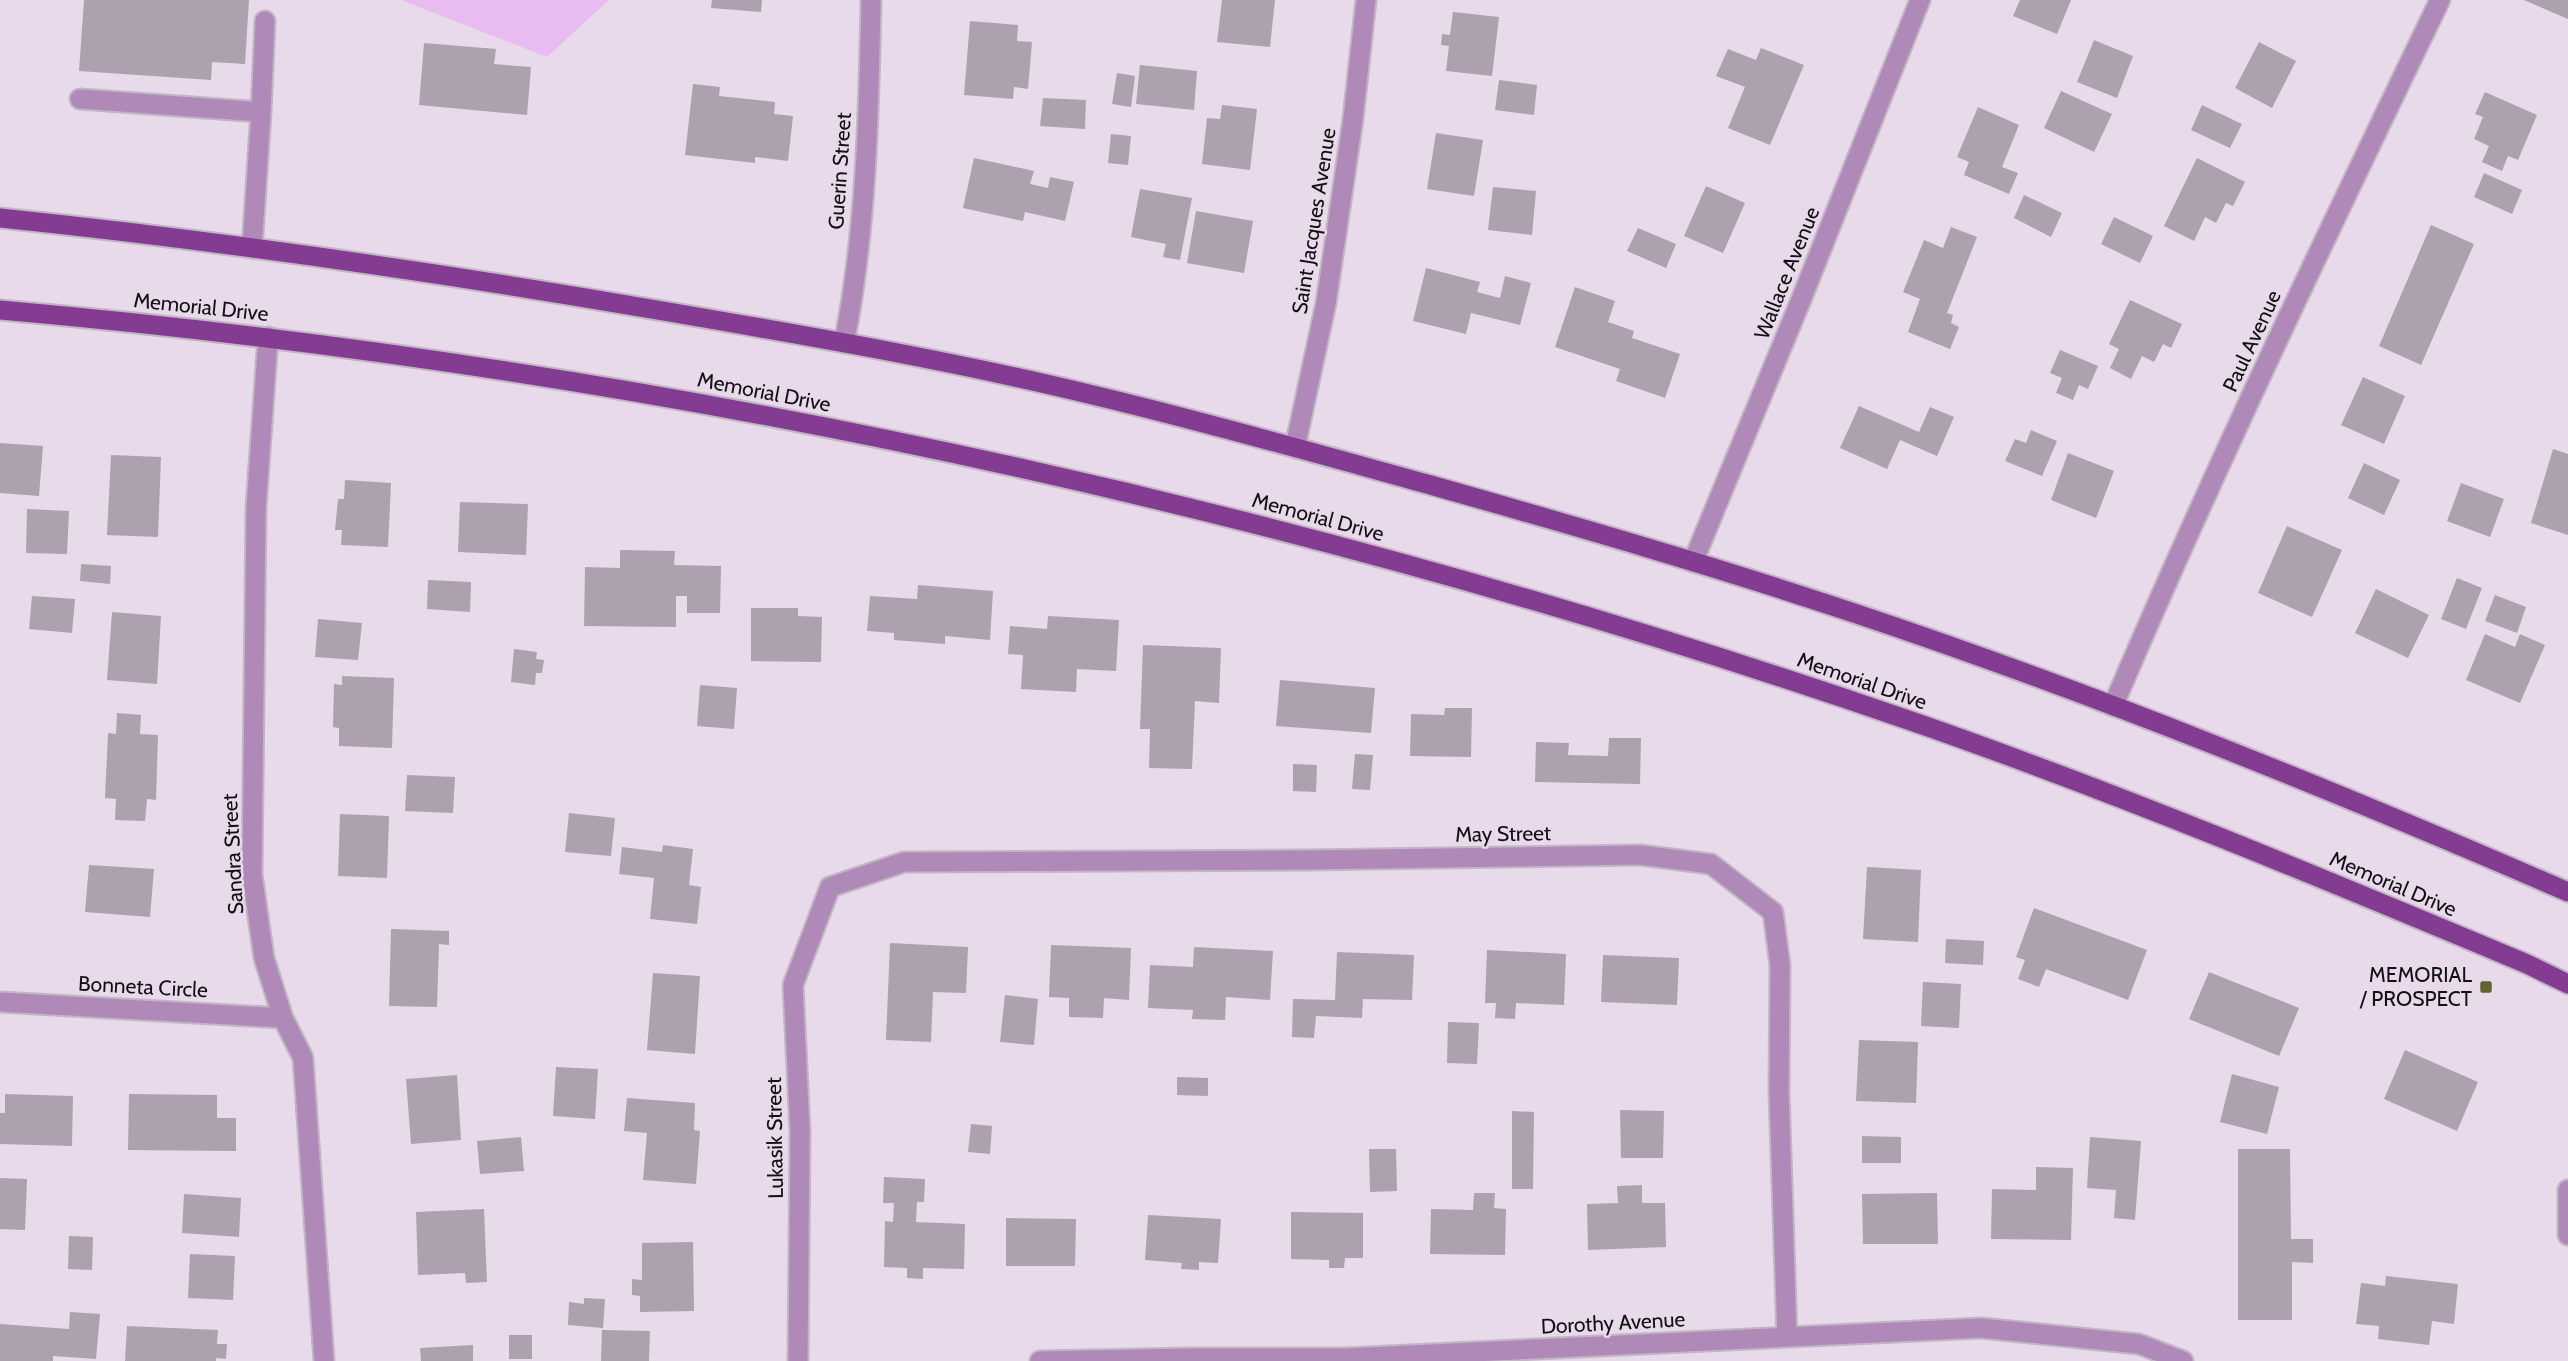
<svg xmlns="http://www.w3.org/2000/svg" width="2568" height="1361" font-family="Cabin,sans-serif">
<rect width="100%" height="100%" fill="#e8daea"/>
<path fill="#e8bcf1" d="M401,0H609L547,57Z"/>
<path fill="#ada0af" d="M84,0H249L245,64L212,62L211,80L79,71Z
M712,0H762L761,12L711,8Z
M1222,0H1275L1270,47L1217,42Z
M2020,0H2071L2057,34L2013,16Z
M2524,0H2568V19Z
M1453,12L1499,17L1492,76L1446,71L1449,46L1441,45L1442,34L1450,35Z
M970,21L1018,25L1017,41L1032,42L1028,89L1014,87L1013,99L964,95Z
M2094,40L2133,56L2117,98L2077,82Z
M2259,42L2296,61L2272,108L2235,88Z
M424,43L496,49L494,64L531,67L527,115L419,105Z
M1761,48L1804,65L1770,145L1728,128L1745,87L1716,76L1728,49L1756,60Z
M1140,65L1197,71L1194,110L1136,104Z
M1117,73L1135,76L1131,107L1112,104Z
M1499,80L1537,85L1534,115L1495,110Z
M693,84L720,87L719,96L775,102L774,114L793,116L788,161L755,157V163L685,155Z
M2061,91L2112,114L2094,152L2044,128Z
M2485,92L2537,115L2518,160L2508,156L2502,171L2482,162L2489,146L2474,139L2483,117L2475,114Z
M1043,98L1086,100L1085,129L1040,126Z
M1222,105L1257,109L1250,170L1202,164L1207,118L1220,119Z
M2202,105L2242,124L2230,148L2191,130Z
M1978,107L2019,125L2002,167L2018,173L2009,194L1964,175L1969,162L1957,157Z
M1436,133L1483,140L1474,196L1427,189Z
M1111,134L1131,136L1128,165L1108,163Z
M974,158L1034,171L1030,184L1048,188L1050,177L1074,182L1065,221L1025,212L1023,221L963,208Z
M2197,158L2245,182L2233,206L2226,203L2216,223L2205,217L2194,241L2164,226Z
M2484,173L2522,190L2512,214L2474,197Z
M1706,186L1745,203L1723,253L1684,236Z
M1493,187L1536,191L1532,235L1488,230Z
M1140,189L1192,198L1180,260L1163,257L1166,244L1131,237Z
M2024,195L2062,213L2051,237L2014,218Z
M1196,211L1253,221L1244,273L1187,263Z
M2114,217L2153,236L2140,263L2101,244Z
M2431,225L2474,244L2421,365L2379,346Z
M1951,227L1977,237L1947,313L1953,315L1951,323L1959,327L1950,349L1908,332L1920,299L1903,292L1924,240L1943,248Z
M1638,228L1676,244L1666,268L1627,251Z
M1426,268L1480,282L1477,292L1500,298L1505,276L1531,283L1520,325L1471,313L1466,334L1413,321Z
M1575,287L1615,301L1608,322L1634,331L1632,338L1680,354L1665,398L1616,381L1620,369L1555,347Z
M2130,300L2182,324L2171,348L2163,344L2154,362L2142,356L2131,379L2110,368L2119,349L2109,344Z
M2060,350L2098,366L2088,389L2079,385L2073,400L2056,393L2062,378L2050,373Z
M2363,377L2405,396L2384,444L2341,425Z
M1859,406L1919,432L1930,407L1954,417L1937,456L1900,440L1887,469L1840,448Z
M2031,430L2057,441L2042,476L2005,461L2015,439L2026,443Z
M0,443L43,446L39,496L0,493Z
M2553,449L2568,454V535L2531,523Z
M2068,453L2114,471L2096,518L2051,500Z
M111,455L161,457L158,537L107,535Z
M2364,463L2400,480L2384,515L2348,498Z
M345,480L391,483L388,547L341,545L342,530H335L338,499H344Z
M2461,483L2504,499L2490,537L2447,521Z
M460,502L528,504L526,555L458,552Z
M27,509L69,511L67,554L26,553Z
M2287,526L2342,550L2312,617L2258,593Z
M620,550L675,551L674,565L721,566L720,613H687V596H676V627L584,626L585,567L620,568Z
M81,564L111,566L110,584L80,581Z
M2457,578L2482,588L2466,629L2441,619Z
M428,580L471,582L470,612L427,609Z
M918,585L993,591L990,640L945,636V644L894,640V633L867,631L870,596L917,599Z
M2376,589L2429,615L2408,658L2355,633Z
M2495,595L2526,607L2517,633L2485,621Z
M32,596L75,599L72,633L29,629Z
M751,608H798V616L822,617L821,662L751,661Z
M112,612L161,616L157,684L107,680Z
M1048,616L1119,620L1116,671L1077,669L1076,692L1021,689L1023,655L1008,654L1010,626L1047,629Z
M318,619L362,623L358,660L315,657Z
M2485,634L2515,647L2520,634L2545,645L2520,703L2466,680Z
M1143,645L1221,648L1219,703L1195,701L1192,769L1149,768L1150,729H1140Z
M514,649L537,652L536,659L544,660L542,673H536L535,685L511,682Z
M342,676L394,678L392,748L339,746V728L333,727L334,684L342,685Z
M1280,680L1375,688L1371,733L1276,726Z
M700,685L737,688L734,729L697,726Z
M1445,708H1472L1471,757L1410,756L1411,714L1444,715Z
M117,713L141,715L140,734L158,735L156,800L147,799L145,821L115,820L116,799L105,798L108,733L116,734Z
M1609,738H1641L1640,784L1535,782L1536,742L1569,743L1568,755L1608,756Z
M1355,754L1373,755L1370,790L1352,789Z
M1293,764L1317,765L1316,792L1293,791Z
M407,775L455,777L453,813L405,811Z
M569,813L615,818L611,856L565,852Z
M340,814L389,816L387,878L338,876Z
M663,845L693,849L689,885L701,887L697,924L650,919L654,878L619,874L622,847L662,852Z
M89,865L154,869L150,917L85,912Z
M1867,867L1921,870L1918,942L1863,939Z
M2034,908L2147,950L2128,1000L2046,969L2039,987L2018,979L2025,960L2016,957Z
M391,929L449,931V945L439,944L437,1007L389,1006Z
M1946,939L1984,941L1983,965L1945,963Z
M890,943L968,947L966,993L933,992L931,1042L886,1040Z
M1051,945L1131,948L1129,1000L1104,998L1103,1018L1069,1017V998L1049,997Z
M1194,947L1273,951L1270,1000L1226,997L1225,1020L1192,1019L1193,1010L1148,1008L1150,965L1193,967Z
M1487,950L1566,954L1564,1005L1516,1003L1515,1019L1495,1018L1496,1003H1485Z
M1337,952L1414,955L1412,1000L1363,999L1362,1018L1316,1016L1314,1038L1292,1037L1293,999L1335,1000Z
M1603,955L1679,958L1677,1005L1601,1002Z
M2209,972L2299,1008L2279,1056L2189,1019Z
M653,973L700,976L695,1054L647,1050Z
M1923,982L1961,984L1959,1028L1921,1026Z
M1005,995L1038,999L1034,1045L1000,1042Z
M1448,1022L1479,1023L1477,1064L1447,1063Z
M1859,1040L1918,1042L1916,1103L1856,1101Z
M2405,1050L2478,1082L2457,1131L2384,1099Z
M556,1067L598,1069L595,1119L553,1116Z
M2232,1074L2279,1087L2267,1134L2220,1122Z
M457,1075L461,1140L411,1144L406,1079Z
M1177,1077L1208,1078V1096L1177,1095Z
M5,1094L73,1096L72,1146L0,1144V1113H5Z
M129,1094L217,1095V1118H236V1151L128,1150Z
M627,1098L695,1103L694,1130L700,1131L696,1184L643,1180L647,1133L624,1131Z
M1620,1110L1664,1111L1663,1158H1621Z
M1512,1111L1534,1112L1533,1189H1512Z
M971,1124L992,1126L990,1154L968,1152Z
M1862,1136L1901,1137V1163H1862Z
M521,1137L524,1171L480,1174L477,1141Z
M2090,1137L2141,1141L2135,1220L2114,1218L2116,1190L2087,1188Z
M1369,1149H1396L1397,1191L1370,1192Z
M2238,1149H2290L2291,1239H2313V1263L2292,1262V1320H2238Z
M2036,1167L2073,1168L2071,1240L1991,1239L1992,1189L2036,1190Z
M884,1177L925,1179L924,1202H917L916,1222L965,1224L964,1269L923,1268V1279L907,1278V1268L884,1267L885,1221L893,1222L894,1203H883Z
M0,1178L27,1179L25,1230L0,1229Z
M1642,1185V1203H1665L1666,1247L1588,1250L1587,1204L1618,1203L1617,1186Z
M1474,1193H1495L1494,1208L1506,1209L1505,1255L1430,1254L1431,1209L1473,1210Z
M1937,1193L1938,1244H1863L1862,1194Z
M184,1194L241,1198L239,1237L182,1233Z
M484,1209L487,1282L466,1283L465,1273L418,1275L416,1212Z
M1291,1212L1363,1213V1258H1345L1344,1268H1329V1260L1291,1259Z
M1148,1215L1221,1219L1218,1263L1199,1262V1270L1181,1269L1182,1263L1145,1260Z
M1006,1218L1076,1219L1075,1266H1006Z
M69,1236L93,1237L92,1270L68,1269Z
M693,1242L694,1311L640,1312V1296L632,1295V1279L642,1280V1243Z
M190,1254L235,1256L233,1300L188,1298Z
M2386,1276L2458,1284L2454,1324L2432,1321L2429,1345L2378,1339L2379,1326L2356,1324L2361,1283L2385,1286Z
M584,1298L605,1299L603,1328L568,1325L569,1302L584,1304Z
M70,1312L100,1314L96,1359L53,1356V1361H0V1324L69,1329Z
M127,1326L218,1330L217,1344H227L226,1359L216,1358V1361H125Z
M602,1330L650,1331L649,1361H601Z
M509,1335H532V1359H509Z
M473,1345V1361H421L420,1348Z"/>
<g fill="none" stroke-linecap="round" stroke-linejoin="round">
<g stroke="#c2b5c4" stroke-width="23">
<path id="service" d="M80,99L261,112L252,248
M261,112L265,21"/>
</g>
<g stroke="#c2b5c4" stroke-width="23">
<path id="minor" d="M268,337L256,508L252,874L264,958L283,1018L303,1058L324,1361
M844,343C866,235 869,111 871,0
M1295,447L1326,303L1353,119L1366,0
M1693,562L1801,300L1920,0
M2113,706C2215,467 2327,234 2440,0
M0,1002L283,1018
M2568,1190V1235
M798,1361L800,1131L793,985L830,887L904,862L1306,860L1640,855L1711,864L1773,912L1780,965L1779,1092L1787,1337
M1040,1361L1188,1358H1346L1981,1328L2139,1344L2183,1361"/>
</g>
<g stroke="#c2b5c4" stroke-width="23">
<path id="primary" d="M0,218C222,241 443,273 663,311C809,336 954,361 1097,396C1210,423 1322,455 1434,486C1575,526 1717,567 1857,614C2099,695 2335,791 2568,892
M0,310C652,367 1295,508 1914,722C2121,794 2324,879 2527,964L2568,984"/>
</g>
<use href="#service" stroke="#af89b7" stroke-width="19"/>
<use href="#minor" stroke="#af89b7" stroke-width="19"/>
<use href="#primary" stroke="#833c92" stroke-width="19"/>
</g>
<rect fill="#616330" stroke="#e8daea" stroke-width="2.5" x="2479" y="980" width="14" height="14" rx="3.5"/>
<g text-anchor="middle" stroke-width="5" stroke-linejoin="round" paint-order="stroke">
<g font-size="21" fill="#140f15" stroke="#e8daea">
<text transform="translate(840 171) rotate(-86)" y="7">Guerin Street</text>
<text transform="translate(1314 221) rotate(-81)" y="7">Saint Jacques Avenue</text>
<text transform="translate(1787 273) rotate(-68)" y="7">Wallace Avenue</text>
<text transform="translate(201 307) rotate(6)" y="7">Memorial Drive</text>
<text transform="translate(2252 341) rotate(-65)" y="7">Paul Avenue</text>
<text transform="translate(764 392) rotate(11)" y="7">Memorial Drive</text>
<text transform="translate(1318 517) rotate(15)" y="7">Memorial Drive</text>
<text transform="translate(1862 681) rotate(19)" y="7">Memorial Drive</text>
<text transform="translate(1503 834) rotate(-1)" y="7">May Street</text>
<text transform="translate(233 854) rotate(-93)" y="7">Sandra Street</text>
<text transform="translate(2393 884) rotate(23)" y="7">Memorial Drive</text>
<text transform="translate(143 987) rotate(3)" y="7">Bonneta Circle</text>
<text transform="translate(775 1138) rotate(-91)" y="7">Lukasik Street</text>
<text transform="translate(1613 1323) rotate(-3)" y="7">Dorothy Avenue</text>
</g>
<g font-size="21" fill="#140f15" stroke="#e8daea" text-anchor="end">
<text x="2472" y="982">MEMORIAL<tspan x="2472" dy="24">/ PROSPECT</tspan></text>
</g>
</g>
</svg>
